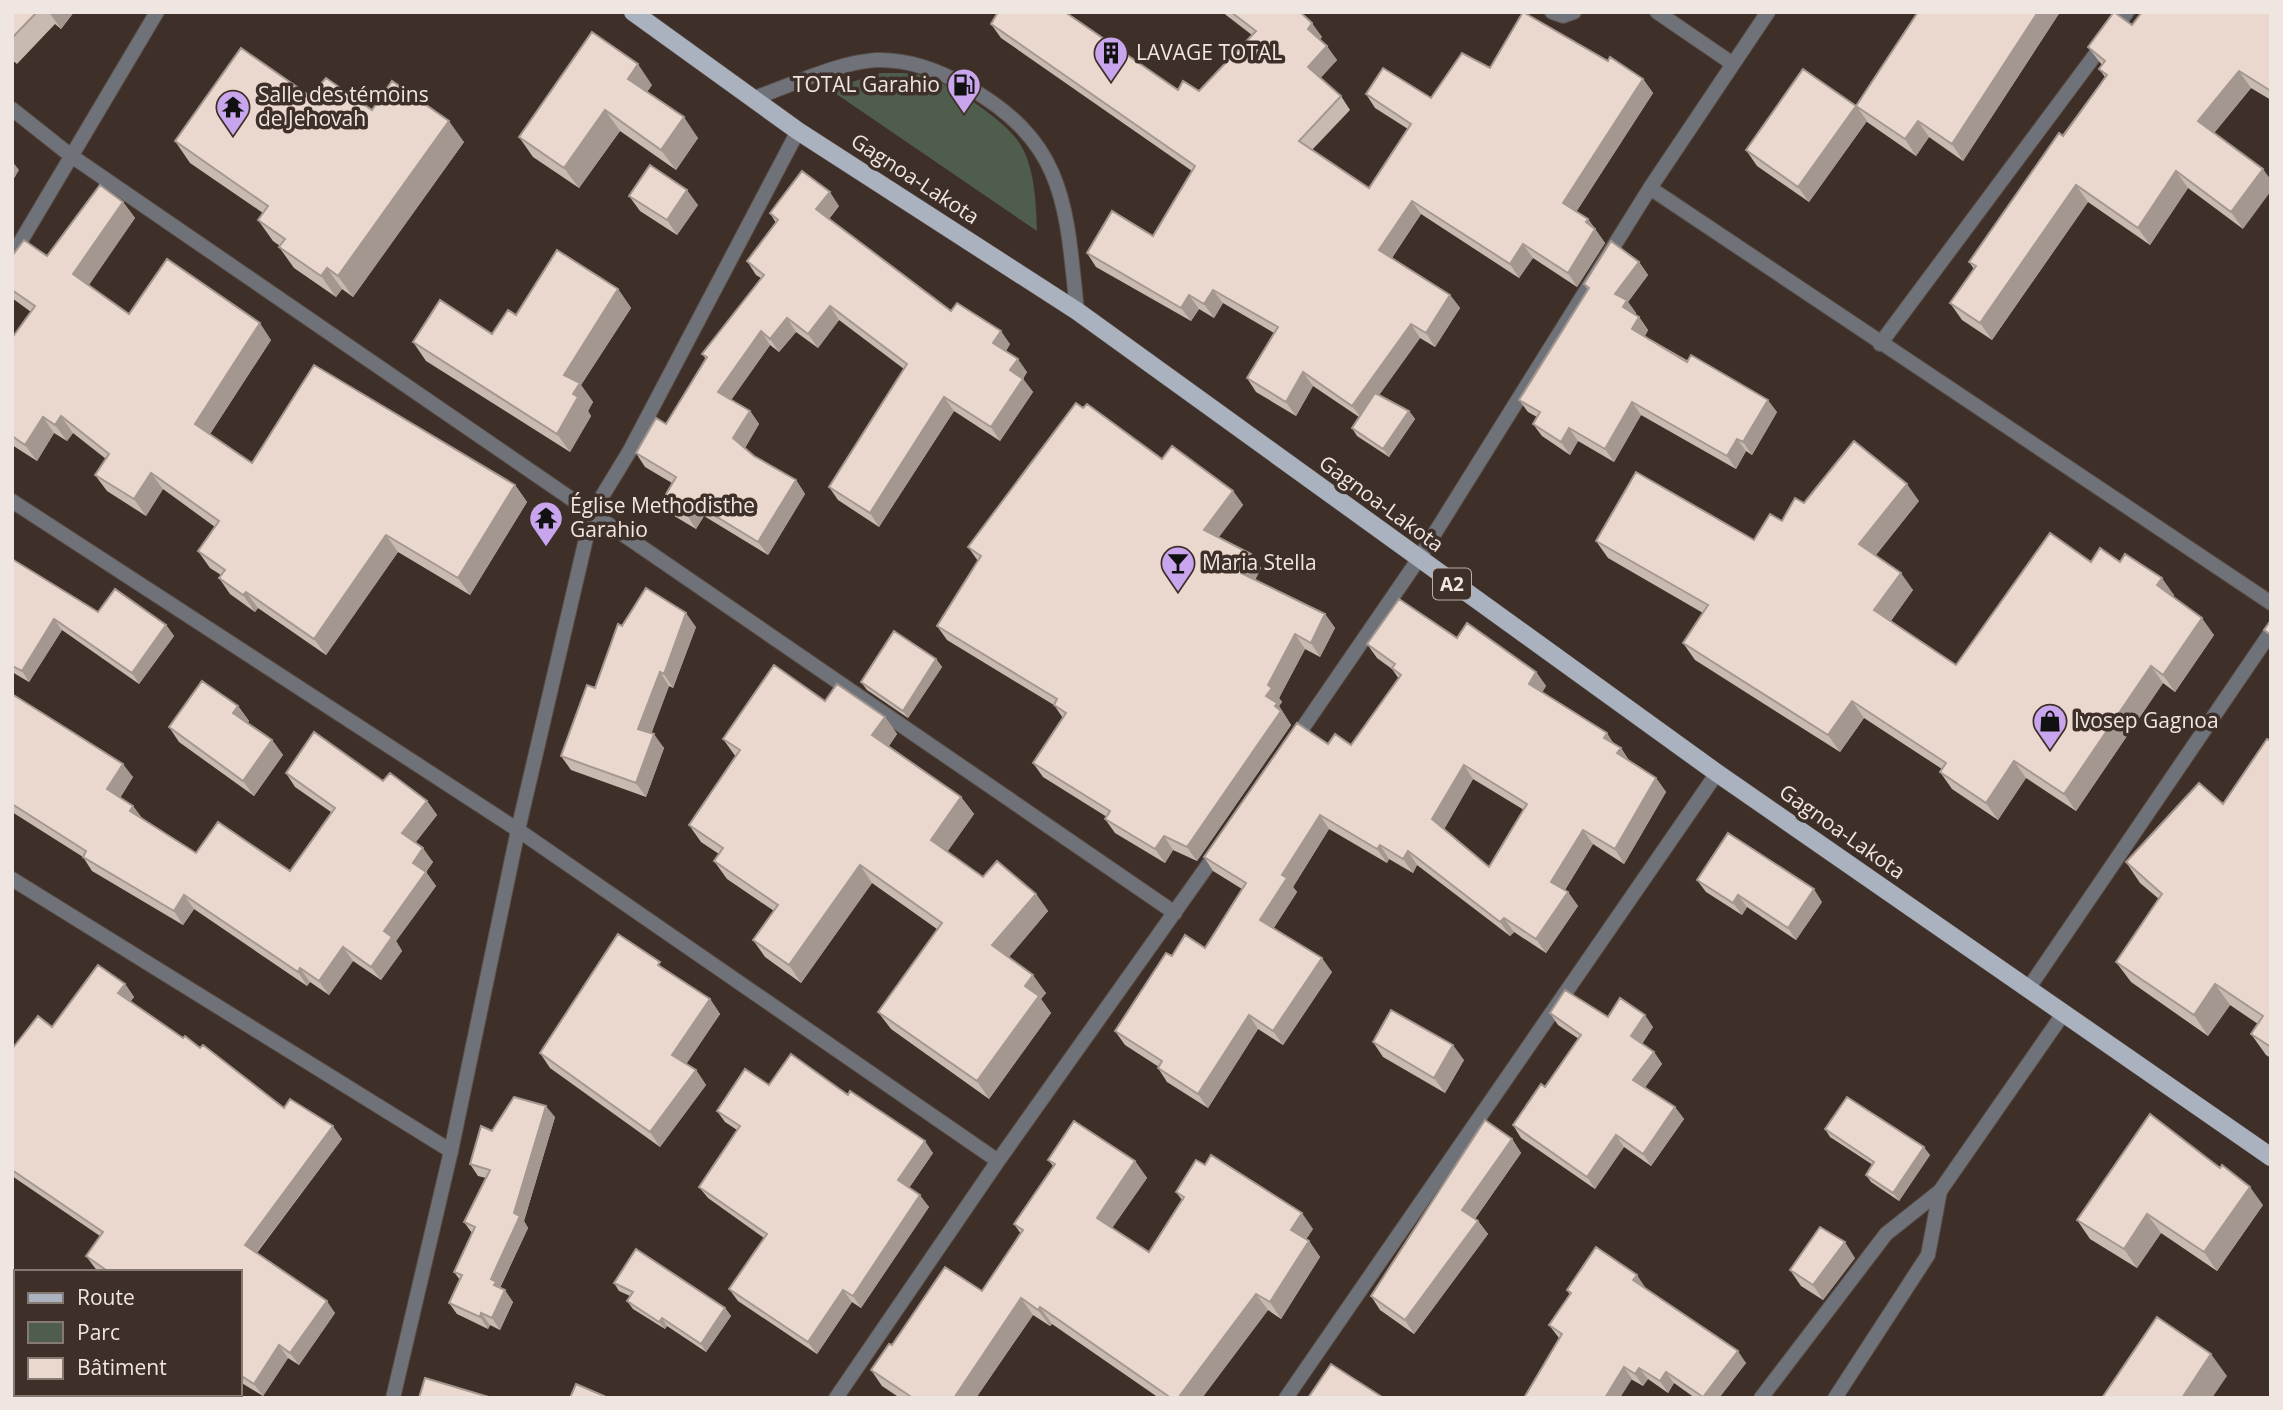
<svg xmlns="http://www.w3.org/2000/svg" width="2283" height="1410" font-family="'Open Sans',sans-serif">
<rect width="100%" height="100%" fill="#3e3028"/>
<path fill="#4f5e4c" d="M881,73C895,73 911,72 925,76C950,84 1003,119 1018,141C1035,165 1036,203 1037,231L829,89Z"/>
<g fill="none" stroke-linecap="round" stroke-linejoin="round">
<g stroke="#5a4d46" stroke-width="16">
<path id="service" d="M754,98C793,85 835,63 876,60C909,59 938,70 966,86C1067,143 1066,206 1077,311"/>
</g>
<g stroke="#5a4d46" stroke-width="16">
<path id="minor" d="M1552,12L1563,16L1574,12
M1657,12L1733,64
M12,109L70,155L1175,913
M1650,188L2271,603
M12,256L157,12
M1880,344L2127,12
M12,501L518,830L998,1161
M1293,742L1418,560L1650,188L1768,12
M12,879L451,1151
M2028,989L2271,632
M12,1299L16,1301
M160,1394L166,1398
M836,1398L998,1161L1218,851
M1286,1398L1717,773
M1761,1398L1886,1234L1940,1191L2063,1014
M1835,1398L1928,1255L1940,1191"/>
</g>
<g stroke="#5a4d46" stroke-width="16">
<path id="tertiary" d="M393,1398L451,1151L518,830L592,513L629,452L798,131"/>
</g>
<g stroke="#5a4d46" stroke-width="19">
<path id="primary" d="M633,12L798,131L1077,311L1717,773L2271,1157"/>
</g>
<use href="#service" stroke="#6f7379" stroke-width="14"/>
<use href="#minor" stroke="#6f7379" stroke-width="14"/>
<use href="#tertiary" stroke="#6f7379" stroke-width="14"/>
<use href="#primary" stroke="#aab2bf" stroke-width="18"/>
</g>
<path fill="#c9bab1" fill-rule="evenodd" d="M12,12H74L61,29L55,24L17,64L12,60Z
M1223,12H1300L1322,37L1320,39L1337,60L1320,78L1341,96L1350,110L1312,150L1369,188L1408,129L1375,108L1366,94L1431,98L1490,68L1608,61L1643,79L1653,93L1576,212L1588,219L1605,243L1577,287L1533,258L1519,278L1421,214L1392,258L1450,295L1460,308L1435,347L1420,338L1379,395L1409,411L1415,419L1389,457L1357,436L1352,428L1359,417L1313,386L1296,416L1256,392L1247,378L1274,333L1223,303L1214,318L1199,309L1191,321L1096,267L1087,253L1153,236L1192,171L1001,38L991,24L1178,90L1199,91L1252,35L1226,15Z
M1918,12H2060L1963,161L1929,137L1916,156L1867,122L1856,106Z
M2271,12V100L2251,88L2214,133L2243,229L2188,188L2150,245L2088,202L1992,340L1962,320L1950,303L1974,269L1969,262L2105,77L2099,69L2102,65L2088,47L2132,25Z
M652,85L647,92L698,138L676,170L620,131L579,188L533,157L519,137Z
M310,96L372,110L464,142L353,297L342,289L336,297L294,268L279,247L280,246L273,241L258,220L263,213L190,163L175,141Z
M1867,121L1809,202L1757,166L1746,150Z
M629,196L698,205L677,235L640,211Z
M123,202L135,218L88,285L129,314L271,340L210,434L252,463L515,485L527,502L470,595L398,552L326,655L258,608L255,612L230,594L219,578L221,575L210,568L198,551L215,527L163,489L146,516L107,491L95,475L106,459L73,433L67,441L54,433L37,461L12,445V338L31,312L12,298V256H47Z
M839,206L829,219L951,311L1010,344L1006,351L1027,372L1023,379L1033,392L1000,441L954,411L879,527L838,500L829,487L904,369L839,320L818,348L796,332L779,352L770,345L731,400L750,411L759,424L745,448L754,456L796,480L805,494L768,555L704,516L696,529L671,514L662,501L672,483L645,467L636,453L666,424L706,359L702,354L761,278L756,275L747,261L776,223L770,213Z
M1639,262L1648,275L1628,302L1636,313L1635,315L1639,317L1648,330L1645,336L1777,412L1752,455L1746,451L1736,469L1641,415L1614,462L1578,441L1570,455L1542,436L1533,424L1537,417L1528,412L1519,400L1588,290L1584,284Z
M618,289L631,308L581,385L593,402L588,411L591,416L570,452L426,361L413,342L492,334L516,315Z
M1162,459L1233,491L1243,505L1218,537L1261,568L1255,580L1325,614L1335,628L1320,657L1305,649L1279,698L1282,702L1279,706L1291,725L1197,861L1173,850L1165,863L1115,833L1105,819L1107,817L1043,777L1033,763L1063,718L1054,705L947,640L937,626L978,561L968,547Z
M1919,501L1876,555L1913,590L1891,621L1956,665L2091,562H2120L2174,595L2173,597L2214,635L2175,692L2163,683L2076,811L2026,778L1998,820L1952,789L1940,772L1942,769L1864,718L1840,752L1695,660L1683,643L1703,613L1608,558L1596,541L1754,540L1782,521L1804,503Z
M12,559L98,612L166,625L174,636L139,684L62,630L29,682L12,672Z
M622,626L696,627L673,688L669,686L651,733L664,748L646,797L571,770L561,756L595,688Z
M1457,638L1536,672L1546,686L1542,692L1621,748L1630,762L1656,778L1666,792L1624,864L1593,844L1565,890L1568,892L1578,906L1546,953L1514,932L1510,936L1417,865L1413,873L1389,859L1387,863L1329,829L1293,887L1297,892L1273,929L1332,972L1283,1045L1258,1029L1208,1108L1167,1082L1158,1068L1159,1067L1125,1045L1115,1031L1172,956L1205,948L1242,889L1213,871L1204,857L1328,744L1351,745L1399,679L1392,669L1377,658L1367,644ZM1473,779L1524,810L1489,867L1444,829Z
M936,659L942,667L908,718L867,690L861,682Z
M12,694L133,777L120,798L133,806L142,818L196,853L290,871L331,812L295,787L286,773L383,781L427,801L437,815L415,843L433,862L426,872L436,886L396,941L402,951L381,980L353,961L329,995L310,982L307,986L194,909L183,925L92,871L83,857L12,812Z
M825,701L885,717L897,734L889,746L961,797L974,814L947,852L983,877L1036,894L1048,911L1009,957L1046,993L1041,999L1051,1013L989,1099L891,1029L878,1012L937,929L872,883L801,983L765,957L753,940L774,911L727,879L714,861L719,854L701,842L689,825L736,757L723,739Z
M238,706L249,721L248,723L272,740L283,755L254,796L179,742L169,727Z
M2271,741V1058L2266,1055L2251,1034L2258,1024L2230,1005L2208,1036L2131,982L2116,962L2159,899L2140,883L2126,862L2223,804Z
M1697,880L1822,902L1796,940L1747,907L1742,915L1706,892Z
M666,970L710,999L720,1014L686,1064L696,1070L706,1085L660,1147L550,1068L540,1053Z
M125,984L134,997L130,1002L284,1108L342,1139L257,1253L335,1313L299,1365L288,1358L263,1396L240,1382V1272H99L95,1268L86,1256L100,1236L12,1176V1049L52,1027Z
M1550,1013L1608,1017L1653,1027L1642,1044L1654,1052L1662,1064L1645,1087L1675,1107L1684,1119L1651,1166L1624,1147L1595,1189L1521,1138L1513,1125L1545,1087L1579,1039L1558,1025Z
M1373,1042L1464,1060L1445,1093L1383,1057Z
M769,1085L848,1095L933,1153L909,1188L929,1207L861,1308L852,1302L817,1354L738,1301L729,1289L764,1238L708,1198L699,1187L737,1130L725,1122L717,1111Z
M555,1117L524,1221L528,1228L500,1288L513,1302L500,1330L490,1325L488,1329L457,1314L449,1303L460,1280L454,1272L472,1233L464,1222L486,1178L478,1176L470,1164L492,1131Z
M1825,1129L1930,1155L1899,1201L1871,1182L1866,1175L1873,1165L1830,1137Z
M1512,1139L1521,1153L1475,1219L1478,1221L1488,1234L1414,1334L1380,1310L1371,1296Z
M1048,1160L1135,1161L1147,1178L1112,1228L1149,1252L1182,1200L1176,1192L1313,1229L1306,1239L1309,1241L1320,1257L1281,1319L1268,1310L1202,1398H1159L1052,1324L1050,1326L1033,1315L976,1398H900L882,1386L871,1370L892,1345L982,1291L1021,1234L1014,1224L1054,1167Z
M2263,1205L2217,1271L2161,1233L2137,1268L2090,1239L2077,1220Z
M1855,1258L1823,1300L1801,1286L1790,1270Z
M614,1283L725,1308L731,1316L706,1352L667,1326L665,1329L633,1309L627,1301L630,1296L619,1291Z
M1644,1287L1746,1363L1719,1398H1695L1674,1383L1668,1393L1648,1379L1643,1386L1559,1338L1549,1325L1570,1295L1567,1290L1645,1287Z"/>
<path fill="#a49790" d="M49,12H74L61,29Z
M2038,12H2060L1963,161L1952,144Z
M1312,23L1322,37L1317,42L1308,29Z
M1327,46L1337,60L1318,81L1308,67Z
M638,64L652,85L642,99L628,79Z
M2239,71L2251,88L2210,138L2198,121Z
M1643,79L1653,93L1573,217L1563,203Z
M1856,106L1867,121L1809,202L1798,187Z
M605,110L620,131L579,188L564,168Z
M684,117L698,138L676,170L661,150Z
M449,121L464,142L353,297L338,276Z
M1918,121L1929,137L1916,156L1905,139Z
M12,161L19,170L12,182Z
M2263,169L2271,180V191L2243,229L2231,212Z
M2176,171L2188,188L2150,245L2138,228Z
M2076,185L2088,202L1992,340L1980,323Z
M687,190L698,205L677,235L667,220Z
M830,192L839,206L826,223L816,209Z
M1412,201L1421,214L1388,263L1379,250Z
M123,202L135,218L85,291L73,274Z
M1588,219L1605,243L1577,287L1568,273Z
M1523,244L1533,258L1519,278L1510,264Z
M1639,262L1648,275L1628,302L1636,313L1632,320L1623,307L1615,294Z
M327,268L342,289L336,297L321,276Z
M618,289L631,308L581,385L593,402L588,411L591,416L570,452L557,434L564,375Z
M1213,290L1223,303L1214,318L1204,304Z
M1189,295L1199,309L1191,321L1181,308Z
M1450,295L1460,308L1435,347L1426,333Z
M830,306L839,320L818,348L808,334Z
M1639,317L1648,330L1641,342L1632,329Z
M787,318L796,332L779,352L770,339Z
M260,323L271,340L206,440L195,424Z
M1411,324L1420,338L1362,419L1352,406Z
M761,331L770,345L727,406L718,392Z
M1001,331L1010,344L1002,356L993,343Z
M1018,359L1027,372L1020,384L1010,370Z
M1303,372L1313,386L1296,416L1286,402Z
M1023,379L1033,392L1000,441L991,427Z
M944,397L954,411L879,527L870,513Z
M1768,400L1777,412L1752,455L1743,442Z
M1632,402L1641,415L1614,462L1605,449Z
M750,411L759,424L743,451L733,438Z
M1409,411L1415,419L1389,457L1383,449Z
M61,416L73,433L67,441L55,425Z
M43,417L54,433L37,461L25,445Z
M1569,428L1578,441L1570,455L1561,442Z
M1737,439L1746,451L1736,469L1727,456Z
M151,473L163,489L146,516L134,499Z
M796,480L805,494L768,555L758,542Z
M1907,484L1919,501L1871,561L1859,544Z
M515,485L527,502L470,595L458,578Z
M1233,491L1243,505L1214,544L1204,530Z
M694,503L704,516L696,529L687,515Z
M386,535L398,552L326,655L314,639Z
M1251,554L1261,568L1251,587L1241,573Z
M1901,573L1913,590L1886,627L1874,610Z
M2162,578L2174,595L2169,603L2157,585Z
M246,592L258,608L255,612L243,595Z
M686,613L696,627L673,688L664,674Z
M1325,614L1335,628L1320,657L1311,643Z
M2202,618L2214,635L2175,692L2163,675Z
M54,619L62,630L29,682L22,671Z
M166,625L174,636L139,684L132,673Z
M1295,634L1305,649L1279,698L1282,702L1279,706L1291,725L1197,861L1187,847L1266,696L1268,685Z
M936,659L942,667L908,718L903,711Z
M2151,666L2163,683L2076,811L2064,794Z
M660,672L669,686L648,743L638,729Z
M1536,672L1546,686L1539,698L1529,684Z
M1852,701L1864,718L1840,752L1828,735Z
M238,706L249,721L244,728L233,713Z
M885,717L897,734L884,752L872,735Z
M1607,733L1616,747L1604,738Z
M654,734L664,748L646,797L636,783Z
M272,740L283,755L254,796L243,781Z
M1621,748L1630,762L1617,753Z
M2014,761L2026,778L1998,820L1986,803Z
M123,764L133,777L116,803L107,789Z
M1464,765L1473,779L1442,833L1432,819Z
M1656,778L1666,792L1624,864L1615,849Z
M961,797L974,814L943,858L931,840Z
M427,801L437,815L412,847L402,833Z
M133,806L143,820L130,811Z
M1320,815L1329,829L1293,887L1297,892L1270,934L1260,920L1282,875Z
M1583,830L1593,844L1561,896L1551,882Z
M1164,836L1173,850L1165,863L1155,849Z
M1380,845L1389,859L1387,863L1377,849Z
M423,848L433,862L422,877L413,863Z
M1408,851L1417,865L1413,873L1403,859Z
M860,865L872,883L801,983L789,965Z
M426,872L436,886L396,941L402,951L381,980L371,967L384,931Z
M1814,889L1822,902L1796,940L1788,928Z
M1568,892L1578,906L1546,953L1536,939Z
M1036,894L1048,911L1004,963L992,945Z
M184,895L194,909L183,925L174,911Z
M1738,895L1747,907L1742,915L1733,903Z
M1504,918L1514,932L1510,936L1500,922Z
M343,947L353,961L329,995L319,981Z
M1322,958L1332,972L1283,1045L1273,1031Z
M300,968L310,982L307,986L298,972Z
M1033,975L1046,993L1041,999L1051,1013L989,1099L977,1081L1025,986Z
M125,984L134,997L127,1006L118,993Z
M2215,984L2230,1005L2208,1036L2194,1015Z
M710,999L720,1014L683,1069L672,1055Z
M1249,1015L1258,1029L1208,1108L1198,1094Z
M1645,1015L1653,1027L1639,1048L1631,1036Z
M1453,1045L1464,1060L1445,1093L1434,1078Z
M1654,1052L1662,1064L1642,1092L1633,1080Z
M696,1070L706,1085L660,1147L650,1132Z
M546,1106L555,1117L524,1221L528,1228L500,1288L505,1290L513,1302L500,1330L492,1318L491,1279L514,1213Z
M1675,1107L1684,1119L1651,1166L1643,1154Z
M333,1126L342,1139L253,1257L245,1245Z
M1616,1135L1624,1147L1595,1189L1587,1177Z
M1512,1139L1521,1153L1472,1223L1462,1210Z
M925,1141L933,1153L906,1192L898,1180Z
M1924,1147L1930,1155L1899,1201L1893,1193Z
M1135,1161L1147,1178L1108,1234L1097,1218Z
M2250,1187L2263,1205L2217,1271L2204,1252Z
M920,1195L929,1207L861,1308L853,1296Z
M1302,1213L1313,1229L1302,1246L1291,1230Z
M2147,1214L2161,1233L2137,1268L2124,1249Z
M1478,1221L1488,1234L1414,1334L1405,1320Z
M1309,1241L1320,1257L1281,1319L1270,1302Z
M1845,1242L1855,1258L1823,1300L1813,1285Z
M1637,1275L1645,1287L1641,1292L1633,1280Z
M843,1290L852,1302L817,1354L808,1342Z
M1256,1294L1268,1310L1202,1398H1178Z
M1021,1298L1033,1315L976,1398H954Z
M327,1301L335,1313L299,1365L290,1353Z
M1040,1307L1052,1324L1050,1326L1038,1310Z
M725,1308L731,1316L706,1352L701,1344Z
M481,1313L490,1325L488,1329L480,1317Z
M662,1318L667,1326L665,1329L659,1322Z
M279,1345L288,1358L263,1396L254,1384Z
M1738,1351L1746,1363L1719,1398H1704L1703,1397Z
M2211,1354L2227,1376L2212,1398H2182Z
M1624,1367L1632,1379L1620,1398H1605Z
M1639,1368L1648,1379L1643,1386L1635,1374Z
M1666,1372L1674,1383L1668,1393L1660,1381Z"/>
<path fill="#ead8ce" stroke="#a49790" stroke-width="2" fill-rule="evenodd" d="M12,12H37L12,38Z
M998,12H1065L1178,90L1183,81L1199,91L1256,31L1231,12H1300L1312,23L1308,29L1327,46L1308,67L1341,96L1299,141L1369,188L1411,124L1366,94L1383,68L1431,98L1462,53L1490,68L1523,12L1608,61L1610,57L1643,79L1563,203L1588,219L1586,222L1595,229L1568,273L1523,244L1510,264L1412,201L1379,250L1450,295L1426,333L1411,324L1352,406L1303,372L1286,402L1247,378L1278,327L1213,290L1204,304L1189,295L1181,308L1087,253L1112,211L1153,236L1195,166L991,24Z
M1918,12H2038L1952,144L1918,121L1905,139L1856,106Z
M2114,12L2132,25L2142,12H2271V91L2239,71L2198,121L2263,169L2231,212L2176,171L2138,228L2076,185L1980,323L1950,303L1976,266L1969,262L2059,133L2063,136L2107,75L2099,69L2105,61L2088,47Z
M592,32L638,64L628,79L684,117L661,150L605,110L564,168L519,137Z
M241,48L310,96L326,78L372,110L392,81L449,121L338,276L327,268L321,276L279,247L285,239L258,220L268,206L175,141Z
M1803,69L1856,106L1798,187L1746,150Z
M650,165L687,190L667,220L629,196Z
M802,171L830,192L816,209L951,311L957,303L1001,331L993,343L1018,359L1010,370L1023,379L991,427L944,397L870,513L829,487L907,364L830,306L808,334L787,318L770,339L761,331L718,392L750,411L733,438L754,456L796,480L758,542L694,503L687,515L662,501L676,477L636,453L656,418L666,424L707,357L702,354L764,275L747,261L778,220L770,213Z
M100,185L123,202L73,274L129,314L167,259L260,323L195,424L252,463L314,365L515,485L458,578L386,535L314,639L246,592L243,595L219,578L225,570L198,551L219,521L151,473L134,499L95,475L109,454L61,416L55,425L43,417L25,445L12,436V338L35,306L12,290V256L24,240L47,256Z
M1611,241L1639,262L1615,294L1627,300L1623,307L1639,317L1632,329L1687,362L1691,355L1768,400L1743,442L1737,439L1727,456L1632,402L1605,449L1569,428L1561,442L1533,424L1540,412L1519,400L1589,288L1584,284Z
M557,250L618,289L564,375L580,383L573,394L578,397L557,434L413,342L440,300L492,334L508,310L516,315Z
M1375,393L1409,411L1383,449L1352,428Z
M1076,403L1083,408L1087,404L1162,459L1172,446L1233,491L1204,530L1251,554L1241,573L1325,614L1311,643L1295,634L1268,685L1272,688L1266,696L1277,703L1275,706L1281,711L1187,847L1164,836L1155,849L1105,819L1110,811L1033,763L1066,713L1054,705L1057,699L937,626L981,556L968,547Z
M1854,441L1907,484L1859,544L1901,573L1874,610L1956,665L2050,533L2091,562L2100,548L2120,562L2125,554L2162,578L2157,585L2202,618L2163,675L2151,666L2064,794L2014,761L1986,803L1940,772L1946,763L1852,701L1828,735L1683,643L1708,605L1596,541L1636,472L1754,540L1770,514L1782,521L1795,498L1804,503Z
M12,559L98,612L115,589L166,625L132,673L54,619L22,671L12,666Z
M646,588L686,613L664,674L660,672L638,729L654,734L636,783L561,756L587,685L595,688L618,624L622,626Z
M1399,599L1457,638L1467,623L1536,672L1529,684L1607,733L1604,738L1621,748L1617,753L1656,778L1615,849L1583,830L1551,882L1568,892L1536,939L1504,918L1500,922L1408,851L1403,859L1380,845L1377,849L1320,815L1282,875L1287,878L1260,920L1322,958L1273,1031L1249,1015L1198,1094L1158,1068L1162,1061L1115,1031L1166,953L1172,956L1185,935L1205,948L1246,883L1204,857L1297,723L1328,744L1335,734L1351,745L1401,675L1392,668L1395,664L1367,644ZM1464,765L1527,804L1489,867L1432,819Z
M2271,620V635L2264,630Z
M894,631L936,659L903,711L861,682Z
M774,665L825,701L837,684L885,717L872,735L961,797L931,840L983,877L997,861L1036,894L992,945L1033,975L1025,986L1039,996L977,1081L878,1012L942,923L860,865L789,965L753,940L778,905L714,861L723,848L689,825L740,750L723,739Z
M202,681L238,706L233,713L272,740L243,781L169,727Z
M12,694L123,764L107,789L133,806L130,811L196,853L218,822L290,871L335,808L286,773L314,732L383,781L390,773L427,801L402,833L423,848L413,863L426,872L384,931L392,937L371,967L343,947L319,981L300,968L298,972L184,895L174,911L83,857L86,851L12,804Z
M2267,739L2271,741V1047L2251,1034L2263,1016L2215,984L2194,1015L2116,962L2162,894L2126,862L2199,783L2223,804Z
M1728,833L1814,889L1788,928L1738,895L1733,903L1697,880Z
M618,934L660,962L658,965L710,999L672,1055L696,1070L650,1132L540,1053Z
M98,965L125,984L118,993L183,1038L185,1036L200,1048L203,1045L284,1108L290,1099L333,1126L245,1245L327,1301L290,1353L279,1345L254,1384L240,1375V1272H109L86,1256L103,1232L12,1170V1049L38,1016L52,1027Z
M1565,990L1608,1017L1620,998L1645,1015L1631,1036L1654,1052L1633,1080L1675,1107L1643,1154L1616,1135L1587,1177L1513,1125L1541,1084L1545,1087L1581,1035L1550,1013Z
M1391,1010L1453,1045L1434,1078L1373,1042Z
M791,1054L848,1095L850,1091L925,1141L898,1180L920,1195L853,1296L843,1290L808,1342L729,1289L767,1234L699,1187L740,1126L717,1111L745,1069L769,1085Z
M514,1097L546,1106L514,1213L520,1216L491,1279L496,1282L494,1285L505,1290L492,1318L481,1313L480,1317L449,1303L462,1275L454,1272L475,1227L464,1222L490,1170L470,1164L481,1126L492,1131Z
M1847,1097L1924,1147L1893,1193L1866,1175L1874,1162L1825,1129Z
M2150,1114L2220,1168L2222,1165L2250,1187L2204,1252L2147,1214L2124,1249L2077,1220Z
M1485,1120L1512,1139L1462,1210L1478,1221L1405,1320L1371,1296Z
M1074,1121L1135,1161L1097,1218L1149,1252L1184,1197L1176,1192L1196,1160L1205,1165L1211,1155L1302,1213L1291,1230L1309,1241L1270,1302L1256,1294L1178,1398H1171L1040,1307L1038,1310L1021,1298L954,1398H913L871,1370L889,1344L892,1345L945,1267L982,1291L1023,1230L1014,1224L1055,1164L1048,1160Z
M1820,1227L1845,1242L1813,1285L1790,1270Z
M1596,1247L1637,1275L1633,1280L1738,1351L1703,1397L1666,1372L1660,1381L1639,1368L1635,1374L1624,1367L1605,1398H1524L1562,1334L1549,1325L1571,1293L1567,1290Z
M636,1249L725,1308L701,1344L662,1318L659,1322L627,1301L633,1292L614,1283Z
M2157,1317L2211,1354L2182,1398H2102Z
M1331,1364L1382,1397L1308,1398Z
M425,1378L492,1398H419Z
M576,1384L604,1396L603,1398H570Z"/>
<defs>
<g id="building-pin" transform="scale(1.75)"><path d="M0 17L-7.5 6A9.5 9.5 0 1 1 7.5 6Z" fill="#c9a5ee" stroke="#3e3028"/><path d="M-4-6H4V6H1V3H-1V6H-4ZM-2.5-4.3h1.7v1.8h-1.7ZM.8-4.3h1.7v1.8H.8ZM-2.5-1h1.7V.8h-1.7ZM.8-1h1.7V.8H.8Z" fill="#111"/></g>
<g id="fuel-pin" transform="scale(1.75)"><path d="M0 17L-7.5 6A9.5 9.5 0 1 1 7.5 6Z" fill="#c9a5ee" stroke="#3e3028"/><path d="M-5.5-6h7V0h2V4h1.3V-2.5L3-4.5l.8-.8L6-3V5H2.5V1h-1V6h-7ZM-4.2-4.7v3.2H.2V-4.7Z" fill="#111"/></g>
<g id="temple-pin" transform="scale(1.75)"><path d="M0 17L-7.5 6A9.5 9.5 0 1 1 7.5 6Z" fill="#c9a5ee" stroke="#3e3028"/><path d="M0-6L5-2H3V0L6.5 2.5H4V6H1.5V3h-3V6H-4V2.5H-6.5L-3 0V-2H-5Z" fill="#111"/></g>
<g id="bar-pin" transform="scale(1.75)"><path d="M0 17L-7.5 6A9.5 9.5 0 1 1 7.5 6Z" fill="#c9a5ee" stroke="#3e3028"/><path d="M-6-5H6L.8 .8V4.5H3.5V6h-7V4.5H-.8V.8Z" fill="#111"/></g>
<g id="shop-pin" transform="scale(1.75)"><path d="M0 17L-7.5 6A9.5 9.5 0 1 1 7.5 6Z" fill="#c9a5ee" stroke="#3e3028"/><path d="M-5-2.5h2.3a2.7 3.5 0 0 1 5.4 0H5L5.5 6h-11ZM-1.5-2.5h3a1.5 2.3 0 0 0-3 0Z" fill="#111"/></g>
</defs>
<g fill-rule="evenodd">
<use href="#building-pin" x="1111" y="53"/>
<use href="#fuel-pin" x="964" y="85"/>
<use href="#temple-pin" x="233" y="107"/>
<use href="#temple-pin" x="546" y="518"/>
<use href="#bar-pin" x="1178" y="563"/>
<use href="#shop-pin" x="2050" y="721"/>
</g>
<g text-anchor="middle" stroke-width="7" stroke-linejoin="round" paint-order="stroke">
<rect fill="#3e3028" stroke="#bbafaa" stroke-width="2" x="1433" y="568.5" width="38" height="31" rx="5"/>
<g font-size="19" font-weight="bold" fill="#f0e6e1">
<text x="1452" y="591">A2</text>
</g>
<g font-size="21" fill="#f0e6e1" stroke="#3e3028" text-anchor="start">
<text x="1136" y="60">LAVAGE TOTAL</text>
<text x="940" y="92" text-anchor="end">TOTAL Garahio</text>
<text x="258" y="102">Salle des témoins<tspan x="258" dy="24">de Jehovah</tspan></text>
<text x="570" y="513">Église Methodisthe<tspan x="570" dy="24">Garahio</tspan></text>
<text x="1202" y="570">Maria Stella</text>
<text x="2074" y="728">Ivosep Gagnoa</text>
</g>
<g font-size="21" fill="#f0e6e1" stroke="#3e3028">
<text transform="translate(915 179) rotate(33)" y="7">Gagnoa-Lakota</text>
<text transform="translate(1381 504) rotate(36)" y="7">Gagnoa-Lakota</text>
<text transform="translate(1842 832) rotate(35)" y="7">Gagnoa-Lakota</text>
</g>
</g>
<rect width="2283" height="1410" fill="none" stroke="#f0e6e1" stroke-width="28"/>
<rect x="14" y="1270" width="228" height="126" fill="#3e3028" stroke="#857972" stroke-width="2"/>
<rect x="28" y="1293" width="35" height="10" fill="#aab2bf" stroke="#857972" stroke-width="2"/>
<text x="77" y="1305" font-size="21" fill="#f0e6e1">Route</text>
<rect x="28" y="1322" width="35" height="21" fill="#4f5e4c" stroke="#857972" stroke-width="2"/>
<text x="77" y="1340" font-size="21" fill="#f0e6e1">Parc</text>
<rect x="28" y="1358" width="35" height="21" fill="#ead8ce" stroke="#857972" stroke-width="2"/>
<text x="77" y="1375" font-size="21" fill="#f0e6e1">Bâtiment</text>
</svg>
